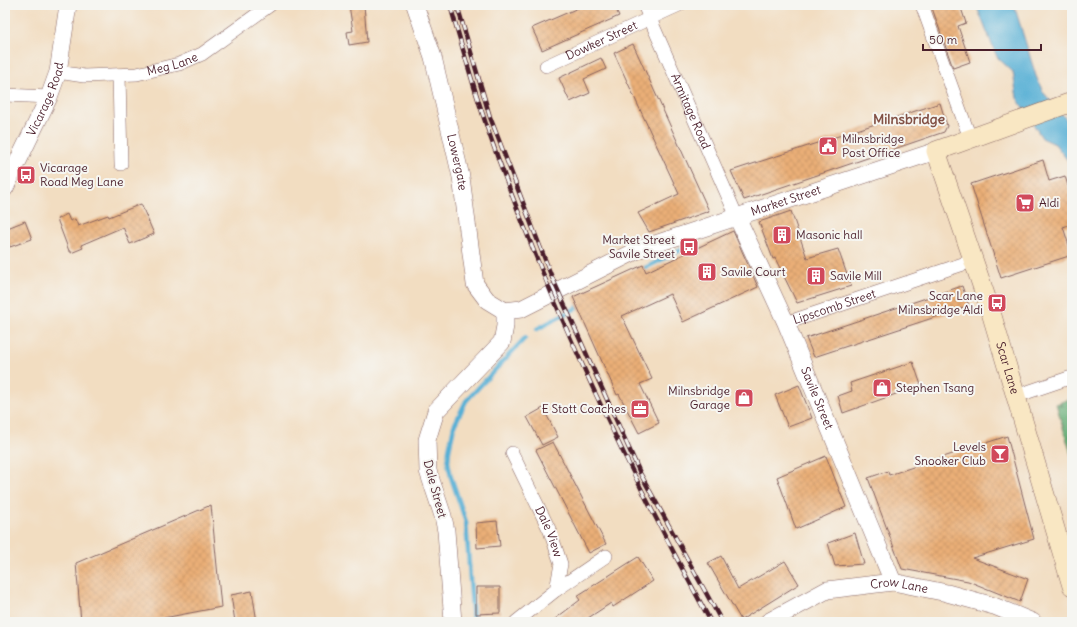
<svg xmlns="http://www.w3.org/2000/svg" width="1077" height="627" font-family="Delius,sans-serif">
<defs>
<pattern id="forest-firs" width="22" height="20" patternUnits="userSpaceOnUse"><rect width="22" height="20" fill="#64ac73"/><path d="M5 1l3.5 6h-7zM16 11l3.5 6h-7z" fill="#548b5f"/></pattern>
<pattern id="building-cross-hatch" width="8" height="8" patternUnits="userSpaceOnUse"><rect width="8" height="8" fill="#eaaf77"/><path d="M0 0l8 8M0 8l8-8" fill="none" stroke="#ca9667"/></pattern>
</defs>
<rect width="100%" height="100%" fill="#f6f6f2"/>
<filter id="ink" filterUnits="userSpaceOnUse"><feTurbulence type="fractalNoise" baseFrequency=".025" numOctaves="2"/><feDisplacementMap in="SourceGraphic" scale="8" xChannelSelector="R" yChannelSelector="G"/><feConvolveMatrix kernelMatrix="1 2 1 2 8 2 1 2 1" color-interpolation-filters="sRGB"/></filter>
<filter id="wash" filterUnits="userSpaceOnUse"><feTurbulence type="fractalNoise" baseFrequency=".012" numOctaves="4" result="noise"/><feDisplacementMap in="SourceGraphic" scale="16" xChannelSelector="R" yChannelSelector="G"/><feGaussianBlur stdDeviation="0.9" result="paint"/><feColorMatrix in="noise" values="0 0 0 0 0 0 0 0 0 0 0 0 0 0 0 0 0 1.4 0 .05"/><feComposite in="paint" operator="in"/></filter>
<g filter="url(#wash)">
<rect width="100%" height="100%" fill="#f2ddc1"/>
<path fill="url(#forest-firs)" stroke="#57664f" d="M1072,398V458L1056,404Z"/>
<path fill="#58b0d5" stroke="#516880" d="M976,5H1014L1036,76L1043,92L1072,126V166L1055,144L1042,138L1017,98L1013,72L997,57Z"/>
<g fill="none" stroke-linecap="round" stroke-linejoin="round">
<path stroke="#58b0d5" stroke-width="4.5" d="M645,268L693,244L696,239
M537,329L578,307
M473,622L466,522L451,477L448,462L449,450L454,426L466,401L525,338"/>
</g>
<g id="blocks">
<path fill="url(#building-cross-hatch)" d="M349,5H364L367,42L349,45L347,32L353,31Z
M585,5H614L619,16L542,50L532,28Z
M931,5H960L966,23L958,26L970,62L953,68Z
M633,44L709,211L649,232L638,213L679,194L614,53Z
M601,58L606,69L584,79L590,93L570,102L559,78Z
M940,103L947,126L944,132L744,200L731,171Z
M1043,160L1049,181L1065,176L1072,199V224L1063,227L1072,255L1001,278L971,184Z
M141,204L154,234L130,244L123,227L81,245L83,248L71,253V251H69L57,219L67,214L70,221L75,219L78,226L108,215L109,217Z
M791,211L807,258L838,249L851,286L797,303L775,258L773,259L759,222Z
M25,221L32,239L10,247L5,235V229Z
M733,231L758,287L683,322L670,294L622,316L652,379L640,384L659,423L639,433L619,394L617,395L573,297L643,265L646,272Z
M962,286L969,306L814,357L806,338Z
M913,362L921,385L843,413L838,396L852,391L850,383Z
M799,385L812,418L788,427L775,395Z
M543,408L558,437L542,445L527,417Z
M1007,436L1034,539L972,558L1028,579L1020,602L968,581L902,569L868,478L888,471L889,475Z
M553,442L606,544L589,553L536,450Z
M826,456L846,507L796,529L777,477Z
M211,505L221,607L143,622H81L76,563Z
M497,521L500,546L477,548L476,523Z
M855,533L864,564L835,566L828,543Z
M721,556L738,589L785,561L799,584L741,620L708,563Z
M638,557L653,581L613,607L611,603L582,622H551L580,600L577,596Z
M476,587H500V613L476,614Z
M252,591L257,622H235L231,595Z"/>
</g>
</g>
<g filter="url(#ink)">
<use href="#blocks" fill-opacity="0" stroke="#856260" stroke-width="1"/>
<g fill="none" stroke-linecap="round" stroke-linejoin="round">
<g stroke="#856260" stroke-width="14">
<g id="minor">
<path id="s1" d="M644,5L737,217"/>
<path d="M922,5L970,138"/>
<path id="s2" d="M546,66L679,5"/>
<path id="s3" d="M58,72L84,76L137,74L179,64L202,54L270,5"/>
<path d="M119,75L121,164"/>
<path d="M5,95L49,97"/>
<path id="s4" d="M786,323L975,260"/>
<path d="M1016,396L1072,377"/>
<path id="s5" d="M512,453L550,531L561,564L556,590L516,622"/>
<path d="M556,590L606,556"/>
</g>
</g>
<g stroke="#856260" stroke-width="18">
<g id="tertiary">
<path id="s6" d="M415,5L433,57L461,177L475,284L487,300L505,311"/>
<path id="s7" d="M5,188L49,97L58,72L68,5"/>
<path id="s8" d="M737,217L786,323L893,582"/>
<path id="s9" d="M505,311L521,309L640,249L936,151"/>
<path d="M453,622L446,531L443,516L428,471L427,440L436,411L502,342L505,326V311"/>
<path id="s10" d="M768,622L827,590L893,582L947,593L994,606L1033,622"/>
</g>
</g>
<g stroke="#856260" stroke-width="20">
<g id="secondary">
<path id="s11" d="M1072,102L936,151L990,309L1072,586"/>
</g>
</g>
<use href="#minor" stroke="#fff" stroke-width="13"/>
<use href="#tertiary" stroke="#fff" stroke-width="17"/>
<use href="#secondary" stroke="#f9e7c3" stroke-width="19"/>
<g stroke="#4a1f2b" stroke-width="4.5">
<path id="rail" d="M450,5C461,42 471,79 483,115C498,162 517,208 535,254C586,380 645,502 711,622
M457,5L490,117L551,275L640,473L722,622"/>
</g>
<use href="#rail" stroke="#f6f6f2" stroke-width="3" stroke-dasharray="9" stroke-linecap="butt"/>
</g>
</g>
<defs>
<g id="civic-square" transform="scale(1)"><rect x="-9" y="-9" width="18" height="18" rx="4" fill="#d1495b" stroke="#f6f6f2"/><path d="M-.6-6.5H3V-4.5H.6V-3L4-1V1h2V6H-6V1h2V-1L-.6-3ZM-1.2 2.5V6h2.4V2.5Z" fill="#fff"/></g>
<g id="bus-square" transform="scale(1)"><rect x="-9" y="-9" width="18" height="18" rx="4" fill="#d1495b" stroke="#f6f6f2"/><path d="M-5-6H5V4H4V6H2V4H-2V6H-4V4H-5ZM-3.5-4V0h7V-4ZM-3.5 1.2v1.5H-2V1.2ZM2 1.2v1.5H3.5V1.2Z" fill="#fff"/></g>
<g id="supermarket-square" transform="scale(1)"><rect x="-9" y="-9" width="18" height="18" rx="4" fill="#d1495b" stroke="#f6f6f2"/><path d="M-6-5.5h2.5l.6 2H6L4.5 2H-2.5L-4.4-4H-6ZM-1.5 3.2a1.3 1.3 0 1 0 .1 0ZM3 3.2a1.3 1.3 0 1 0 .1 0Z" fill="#fff"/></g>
<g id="building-square" transform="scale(1)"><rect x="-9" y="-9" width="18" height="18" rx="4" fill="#d1495b" stroke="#f6f6f2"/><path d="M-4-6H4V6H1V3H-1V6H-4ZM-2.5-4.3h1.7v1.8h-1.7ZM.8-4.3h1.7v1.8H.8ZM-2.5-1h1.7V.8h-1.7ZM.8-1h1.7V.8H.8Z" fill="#fff"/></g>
<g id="shop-square" transform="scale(1)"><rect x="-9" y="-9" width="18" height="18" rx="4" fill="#d1495b" stroke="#f6f6f2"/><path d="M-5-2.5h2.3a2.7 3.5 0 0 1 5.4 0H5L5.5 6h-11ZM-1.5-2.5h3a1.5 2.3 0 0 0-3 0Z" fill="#fff"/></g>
<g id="office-square" transform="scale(1)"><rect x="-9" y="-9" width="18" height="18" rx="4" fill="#d1495b" stroke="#f6f6f2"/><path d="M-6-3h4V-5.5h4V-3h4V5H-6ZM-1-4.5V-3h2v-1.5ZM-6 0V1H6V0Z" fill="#fff"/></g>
<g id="bar-square" transform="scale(1)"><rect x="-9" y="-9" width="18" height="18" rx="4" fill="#d1495b" stroke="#f6f6f2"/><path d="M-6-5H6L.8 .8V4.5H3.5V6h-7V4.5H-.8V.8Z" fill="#fff"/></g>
</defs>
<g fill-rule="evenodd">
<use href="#civic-square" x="828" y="146"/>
<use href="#bus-square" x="26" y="175"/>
<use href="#supermarket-square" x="1025" y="203"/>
<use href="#building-square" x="782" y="235"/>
<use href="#bus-square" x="689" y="247"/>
<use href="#building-square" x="707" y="272"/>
<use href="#building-square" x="816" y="276"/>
<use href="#bus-square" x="997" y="303"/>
<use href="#shop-square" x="882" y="388"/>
<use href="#shop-square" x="744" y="398"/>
<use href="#office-square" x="640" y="409"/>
<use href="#bar-square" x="1000" y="454"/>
</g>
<g text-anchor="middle" stroke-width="4" stroke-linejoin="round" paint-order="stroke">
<g font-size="12" fill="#4a1f2b" stroke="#f6f6f2">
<text dy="4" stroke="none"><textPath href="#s2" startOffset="61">Dowker Street</textPath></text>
<text dy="4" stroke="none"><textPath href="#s3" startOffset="116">Meg Lane</textPath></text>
<text dy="4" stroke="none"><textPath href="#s7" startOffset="98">Vicarage Road</textPath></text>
<text dy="4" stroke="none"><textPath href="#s1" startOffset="116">Armitage Road</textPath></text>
<text dy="4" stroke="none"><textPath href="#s6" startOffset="163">Lowergate</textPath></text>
<text dy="4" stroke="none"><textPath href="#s9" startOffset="303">Market Street</textPath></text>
<text dy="4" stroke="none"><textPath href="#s4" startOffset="51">Lipscomb Street</textPath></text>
<text dy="4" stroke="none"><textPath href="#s11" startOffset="373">Scar Lane</textPath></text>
<text dy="4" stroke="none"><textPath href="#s8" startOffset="198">Savile Street</textPath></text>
<text transform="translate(435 489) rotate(75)" y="4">Dale Street</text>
<text dy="4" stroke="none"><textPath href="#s5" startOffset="87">Dale View</textPath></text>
<text dy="4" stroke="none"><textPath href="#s10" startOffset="140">Crow Lane</textPath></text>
</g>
<g font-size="12" fill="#4a1f2b" stroke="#f6f6f2" text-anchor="start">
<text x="842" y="143">Milnsbridge<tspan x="842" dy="14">Post Office</tspan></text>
<text x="40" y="172">Vicarage<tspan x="40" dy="14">Road Meg Lane</tspan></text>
<text x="1039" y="207">Aldi</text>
<text x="796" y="239">Masonic hall</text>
<text x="675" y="244" text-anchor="end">Market Street<tspan x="675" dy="14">Savile Street</tspan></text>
<text x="721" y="276">Savile Court</text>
<text x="830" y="280">Savile Mill</text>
<text x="983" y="300" text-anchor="end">Scar Lane<tspan x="983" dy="14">Milnsbridge Aldi</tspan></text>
<text x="896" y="392">Stephen Tsang</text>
<text x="730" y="395" text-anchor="end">Milnsbridge<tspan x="730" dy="14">Garage</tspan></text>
<text x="626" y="413" text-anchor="end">E Stott Coaches</text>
<text x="986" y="451" text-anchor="end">Levels<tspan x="986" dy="14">Snooker Club</tspan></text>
</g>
<g font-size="14" font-weight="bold" fill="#825146" stroke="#f6f6f2">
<text x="909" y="124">Milnsbridge</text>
</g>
</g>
<rect width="1077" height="627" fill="none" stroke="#f6f6f2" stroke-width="20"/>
<path d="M923 44v6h118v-6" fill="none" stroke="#4a1f2b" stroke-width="2"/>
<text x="929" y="44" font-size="12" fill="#4a1f2b" stroke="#f6f6f2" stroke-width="3" paint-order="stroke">50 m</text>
</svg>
